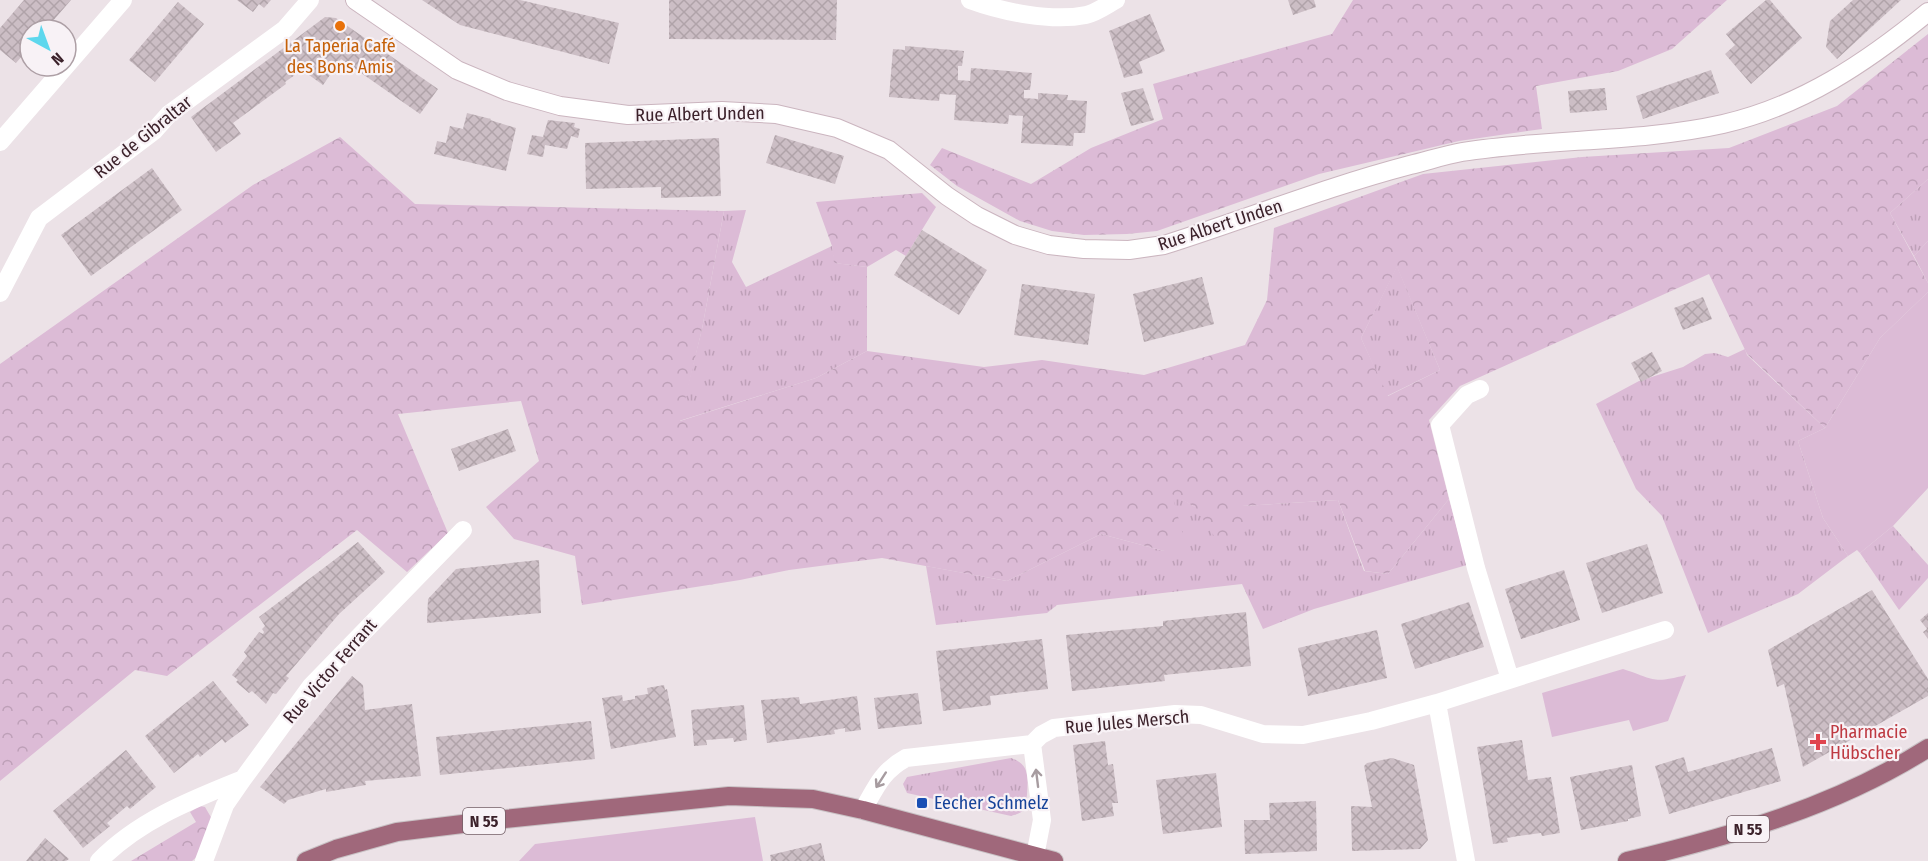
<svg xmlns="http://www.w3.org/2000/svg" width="1928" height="861" font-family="'Fira Sans Condensed',sans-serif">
<defs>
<pattern id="grass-tufts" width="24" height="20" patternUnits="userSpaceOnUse" patternTransform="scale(1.5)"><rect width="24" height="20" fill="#dcbbd6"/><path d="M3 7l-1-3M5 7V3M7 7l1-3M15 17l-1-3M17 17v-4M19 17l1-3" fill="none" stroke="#bea0b8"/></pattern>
<pattern id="forest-crowns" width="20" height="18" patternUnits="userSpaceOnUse" patternTransform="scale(1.5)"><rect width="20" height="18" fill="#dcbbd6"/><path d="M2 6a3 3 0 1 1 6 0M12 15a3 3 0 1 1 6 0" fill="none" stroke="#bea0b8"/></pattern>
<pattern id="building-cross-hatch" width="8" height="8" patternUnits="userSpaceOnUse" patternTransform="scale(1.5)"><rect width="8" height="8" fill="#ccbec5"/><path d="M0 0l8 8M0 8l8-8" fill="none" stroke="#b0a3a9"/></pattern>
</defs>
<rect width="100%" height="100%" fill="#ece2e7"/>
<path fill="url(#grass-tufts)" d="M1928,179V241L1914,256L1890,213Z
M746,210L732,262L746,287L832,246L835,263L867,267V351L816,378L679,421L702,329L724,211Z
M1397,266L1440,370L1387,396L1361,338Z
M1745,349L1747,355L1825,428L1798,441L1823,518L1848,556L1798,594L1708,633L1662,516L1636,489L1596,404L1639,381L1683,367L1705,354L1715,353L1728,357Z
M1172,493L1195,507L1242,506L1338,500L1364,571L1388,574L1449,499L1467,565L1314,609L1263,629L1242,584L1057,605L1047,613L936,625L926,566L1007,581L1101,534L1164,551Z
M1893,526L1928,565V578L1899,610L1860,553Z
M1011,758C1030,764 1028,778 1027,795C1026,799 1026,805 1024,809C1021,814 1016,814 1011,816L907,793L903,784L907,777Z"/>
<path fill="url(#forest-crowns)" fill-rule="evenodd" d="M1353,0H1727L1672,49L1618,71L1536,86L1542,129L1459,141L1319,174L1157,231L1127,234L1084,235L1052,231L1020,221L957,186L930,165L942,148L1031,184L1091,148L1163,119L1153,84L1332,34Z
M1928,34V179L1890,213L1928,283V292L1880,338L1825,428L1747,354L1709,274L1460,386L1429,420L1449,499L1388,574L1365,571L1338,500L1242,506L1248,531L1216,539L1195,507L1172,494L1183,535L1164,551L1101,534L1007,581L882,558L789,570L740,580L582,605L575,556L514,539L486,507L539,461L521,401L398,414L448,533L407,572L357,530L167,676L135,670L0,781V364L253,185L340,137L415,204L724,211L702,329L680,421L816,378L867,351L984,367L1042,360L1144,375L1245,345L1267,300L1274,228L1423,174L1582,157L1729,148L1837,106ZM1397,267L1440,370L1388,396L1361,338Z
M922,193L936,207L906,256L896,250L867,267L834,263L832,246L816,202Z
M200,806L205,807L212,819L199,855L192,861H131L196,822L190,812Z"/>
<path fill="#dcbbd6" d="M1928,241V283L1914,256Z
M1928,292V488L1893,526L1860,553L1857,550L1848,556L1823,518L1798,441L1825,428L1880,338Z
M1623,669C1654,679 1652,684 1686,675L1668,721L1633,731L1629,720L1552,737L1542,693Z
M755,817L763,861H519L535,844Z"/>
<path fill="url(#building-cross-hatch)" d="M24,0H71L45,30H30V47L16,63L0,50V28Z
M237,0H271L264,8L259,4L253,12Z
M422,0H520L619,23L609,64L460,25Z
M669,0H837L836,40L669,39Z
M1288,0H1314L1316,7L1293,15Z
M1766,0H1770L1802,38L1751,84L1725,54L1735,45L1726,34Z
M1853,0H1901L1837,59L1826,47L1830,21Z
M178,2L204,24L155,82L129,60Z
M1150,14L1165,51L1139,62L1143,73L1124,78L1109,31Z
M325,17L336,18L438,89L420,114L341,59L323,85L302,70L285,82L286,84L233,123L241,134L216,152L191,117Z
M905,46L964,51L962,66H958V80L970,81L971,68L1032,73L1030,90H1024V98L1038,99V93L1068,95L1067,100L1087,101L1085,133H1074L1073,146L1021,143L1023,116L1009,115L1008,124L954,120L956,95L940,94L939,101L889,97L893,49L905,50Z
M1711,70L1719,93L1643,119L1636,96Z
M1143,88L1154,120L1131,126L1121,93Z
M1605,88L1607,110L1570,113L1568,91Z
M467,113L491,119L490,120L516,128L506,171L434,154L437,141L446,143L450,126L463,129Z
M548,120L575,123L574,127L580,129L578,138L571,136L567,149L545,145L543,157L527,154L532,135L543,137Z
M775,135L844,156L835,184L766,163Z
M719,138L721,196L661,198V187L586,189L585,143Z
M152,168L182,210L91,276L61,235Z
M922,230L987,270L959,315L894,275Z
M1202,277L1214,324L1144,342L1133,294Z
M1022,284L1095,294L1088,345L1014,335Z
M1703,297L1712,319L1683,330L1674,308Z
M1652,352L1662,371L1641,382L1631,363Z
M508,429L516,451L459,471L451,449Z
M358,542L385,572L339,614L286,676L289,678L276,694L273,693L266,704L252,691L249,693L236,682L238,680L232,675L247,656L244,652L259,632L263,634L264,632L262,629L265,626L259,617Z
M1647,544L1663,593L1602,613L1586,563Z
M539,560L541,613L427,623L428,599L456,569Z
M1564,570L1580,620L1521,639L1505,589Z
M1872,590L1928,679V696L1803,767L1784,684L1777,687L1768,650Z
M1469,602L1484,647L1415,669L1401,624Z
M1246,612L1251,666L1164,675L1165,681L1072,691L1066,635L1163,626V621Z
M1928,613V639L1923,632L1927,629L1920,620Z
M1377,630L1387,678L1308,696L1298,648Z
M1042,639L1048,689L990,696L991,705L943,711L936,651Z
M352,676L363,685L365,710L412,704L421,776L365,781L366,785L326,792V789L288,800L284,804L260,787Z
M213,681L249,725L225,743L222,739L200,757L198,754L174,773L145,736Z
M664,685L665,690L667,689L676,737L611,749L602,698L622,695L623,701L635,699V696L648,694L647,688Z
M918,693L922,724L878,729L874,698Z
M857,696L861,730L845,732V728L834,730L835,734L767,743L761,700L799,697L800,704Z
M744,705L747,740L734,742L733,738L706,740L707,745L694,746L691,710Z
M591,721L595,759L440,775L436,737Z
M1522,740L1528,780L1551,777L1560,833L1542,836L1541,833L1518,836L1507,838L1508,842L1493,844L1477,747Z
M1105,741L1108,765L1113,764L1118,803H1112L1114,816L1082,821L1073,745Z
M1772,748L1781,781L1669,814L1655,766L1684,757L1688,772Z
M126,750L156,787L130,809L127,806L107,823L110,826L83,848L53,811Z
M1392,758L1414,765L1428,840L1420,849L1352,851L1351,806L1372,807L1364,766L1367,763Z
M1632,765L1641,816L1628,819V821L1581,830L1570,777Z
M1216,773L1222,827L1163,834L1156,780Z
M1316,801L1317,851L1245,854L1244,820H1270L1269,803Z
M45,838L69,859L66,861H26Z
M821,843L825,861H771L770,855Z"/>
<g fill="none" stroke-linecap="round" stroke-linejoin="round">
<g stroke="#cbb5bf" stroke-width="20">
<path id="secondary" d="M355,0L457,70L507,91L560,106L628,115L722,111L776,114L837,128L889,150L947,196L977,216L1015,235L1049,245L1084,249L1129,250L1164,245C1246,219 1326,187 1410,165C1427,161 1445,155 1462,152C1548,138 1638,143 1723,124C1802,106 1867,62 1928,12"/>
</g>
<g stroke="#c8c1c4" stroke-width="20">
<path id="primary" d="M306,861L336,849L397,832L495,820L729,796L813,799L863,810L1054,861
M1627,861C1732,836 1837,806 1928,748"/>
</g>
<path stroke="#fff" stroke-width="18" d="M970,0C1003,12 1051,22 1086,15C1096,13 1107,5 1116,0
M0,142L123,0
M0,293L39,218L154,131L169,114L285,29L310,0
M1480,389L1467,395L1440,425L1476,568L1510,679
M1437,703L1466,861
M1032,744L1041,735L1054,728L1175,714L1201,715L1263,734L1303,735L1371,721L1437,703L1665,630
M863,810C876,787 882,771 906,758L1032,744L1042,820L1035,856
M99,861C139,820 191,800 243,779
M204,861L225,805L243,779L311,686L463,530"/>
<use href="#secondary" stroke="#fff" stroke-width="18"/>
<use href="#primary" stroke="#a0687b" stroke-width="18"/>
</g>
<defs><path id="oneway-shaft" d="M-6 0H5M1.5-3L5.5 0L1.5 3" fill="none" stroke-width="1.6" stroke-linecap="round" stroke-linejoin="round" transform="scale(1.5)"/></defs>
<g stroke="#a79ca0">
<use href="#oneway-shaft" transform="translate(1037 778) rotate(-97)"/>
<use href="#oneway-shaft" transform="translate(881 780) rotate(123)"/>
</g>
<circle fill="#e8710a" stroke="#f8f2f6" stroke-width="2" cx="340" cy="26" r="6"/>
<path fill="#e0444e" stroke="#f8f2f6" stroke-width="2" d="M1815 733h6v6h6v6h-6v6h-6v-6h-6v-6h6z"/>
<rect fill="#1a4fb4" stroke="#f8f2f6" stroke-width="2" x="916" y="797" width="12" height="12" rx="3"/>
<g text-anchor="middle" stroke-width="4.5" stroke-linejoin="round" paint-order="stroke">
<g fill="#f8f2f6" stroke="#746068" stroke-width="1.5">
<rect x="463" y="808" width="42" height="26" rx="4.5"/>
<rect x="1727" y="816" width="42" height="26" rx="4.5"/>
</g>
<g font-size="16" font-weight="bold" fill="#3c222b">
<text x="484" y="827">N 55</text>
<text x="1748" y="835">N 55</text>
</g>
<g font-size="18" fill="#c56008" stroke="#f8f2f6">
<text x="340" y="52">La Taperia Café<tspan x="340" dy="21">des Bons Amis</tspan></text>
</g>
<g font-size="18" fill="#3c222b" stroke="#f8f2f6">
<text transform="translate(700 114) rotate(-1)" y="6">Rue Albert Unden</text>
<text transform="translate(143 137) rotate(-39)" y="6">Rue de Gibraltar</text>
<text transform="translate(1220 225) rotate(-18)" y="6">Rue Albert Unden</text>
<text transform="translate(330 671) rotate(-49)" y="6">Rue Victor Ferrant</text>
<text transform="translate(1127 722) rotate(-5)" y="6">Rue Jules Mersch</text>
</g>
<g font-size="18" fill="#be3a42" stroke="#f8f2f6" text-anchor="start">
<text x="1830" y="738">Pharmacie<tspan x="1830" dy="21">Hübscher</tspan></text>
</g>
<g font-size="18" fill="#164399" stroke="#f8f2f6" text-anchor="start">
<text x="934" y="809">Eecher Schmelz</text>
</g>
</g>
<g transform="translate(48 48) rotate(139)"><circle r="28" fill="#f8f2f6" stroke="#ad9fa5" stroke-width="1.5"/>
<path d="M0-4.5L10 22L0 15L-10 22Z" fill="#5ed7ed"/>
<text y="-9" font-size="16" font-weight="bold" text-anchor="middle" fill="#3c222b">N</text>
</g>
</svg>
